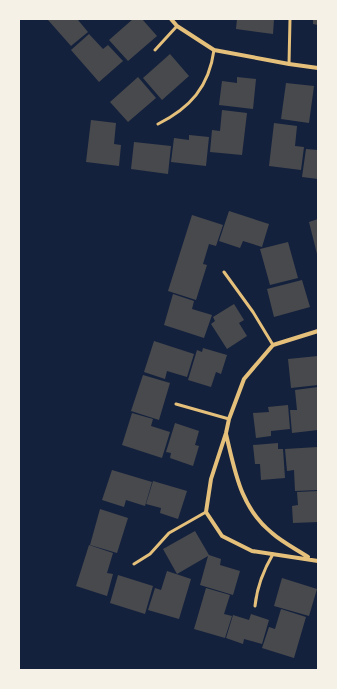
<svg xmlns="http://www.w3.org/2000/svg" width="337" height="689" font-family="'Public Sans',sans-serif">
<rect width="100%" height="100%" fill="#14213d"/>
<path fill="#48494c" d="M50,19H80L78,20L88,32L71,46L48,20Z
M133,19H142L157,36L128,61L109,40Z
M237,19H274L273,34L236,29Z
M313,19H318V25L313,24Z
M89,34L103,49L108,45L123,61L99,82L71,50Z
M170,54L189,76L162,100L143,78Z
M138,77L156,98L128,122L110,102Z
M237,77L256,79L253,109L219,105L222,81L237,83Z
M286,83L314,86L309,123L281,119Z
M222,110L247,113L242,155L210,152L212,130L220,131Z
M91,120L116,123L114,144L121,145L119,166L86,162Z
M274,123L297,126L295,146L304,147L301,170L269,166Z
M189,135L209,137L206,166L171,162L174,138L189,140Z
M134,142L171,146L168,174L131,169Z
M306,149L318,150V179L302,177Z
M229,211L269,224L262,247L243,241L240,248L219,241Z
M192,215L223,225L216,246L209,244L203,264L207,265L196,300L168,291Z
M318,219V254H317L309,222Z
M288,242L298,278L270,285L260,249Z
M302,280L310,307L274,317L267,289Z
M173,294L194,301L192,309L212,315L204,338L164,325Z
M234,304L244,320L239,323L247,336L227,349L211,324L215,321L213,317Z
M154,341L194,354L187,377L167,371L165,379L144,372Z
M203,348L227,355L221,374L216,372L211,387L188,380L197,350L202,352Z
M318,356V385L291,388L288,359Z
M143,375L170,383L159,420L131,411Z
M318,387V430L292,433L290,410H297L295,390Z
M288,405L290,429L271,431V436L256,438L253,413L269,412L268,407Z
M132,413L153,419L151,426L170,432L162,458L122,445Z
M175,423L199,431L195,445L199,446L193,466L170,458L171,453L166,452Z
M278,443V449H283L285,478L261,480L260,464H255L253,445Z
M318,447V490L295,491L294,470L287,471L285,449Z
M112,470L152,482L145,506L126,500L124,507L102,500Z
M153,481L187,491L178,519L160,513L161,508L146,504Z
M318,491V522L293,523L292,506L298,505L297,492Z
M100,509L128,518L117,553L90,545Z
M195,531L209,555L221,559L220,565L240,571L233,595L200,585L208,556L177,574L163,549Z
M89,545L113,553L107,573L113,574L107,596L76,586Z
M167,571L191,579L179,619L148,610L155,588L161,590Z
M118,575L153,586L145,614L110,603Z
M282,578L317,589L309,616L274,606Z
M206,588L230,595L224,614L232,616L225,638L194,629Z
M281,609L306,617L294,658L262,648L269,627L275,629Z
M251,614L269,620L262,644L244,639L243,644L226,638L233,615L249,620Z"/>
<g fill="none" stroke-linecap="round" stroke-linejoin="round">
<path stroke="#e5c07b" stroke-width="3" d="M155,50L177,26
M289,64L290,19
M158,124C190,108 209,87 214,50
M224,272L253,312L273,345
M176,404L229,419
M134,564L150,554L169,533L206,512
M255,606C257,586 263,571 273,554"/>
<path stroke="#e5c07b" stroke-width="4" d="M171,19L177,26L214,50L289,64L318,68
M318,331L273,345L244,379L229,419L226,433L211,479L206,512L222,536L252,551L318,561
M226,434C235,471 240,507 272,533C282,542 296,549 308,557"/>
</g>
<rect width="337" height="689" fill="none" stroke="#f6f1e7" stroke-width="40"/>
</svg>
